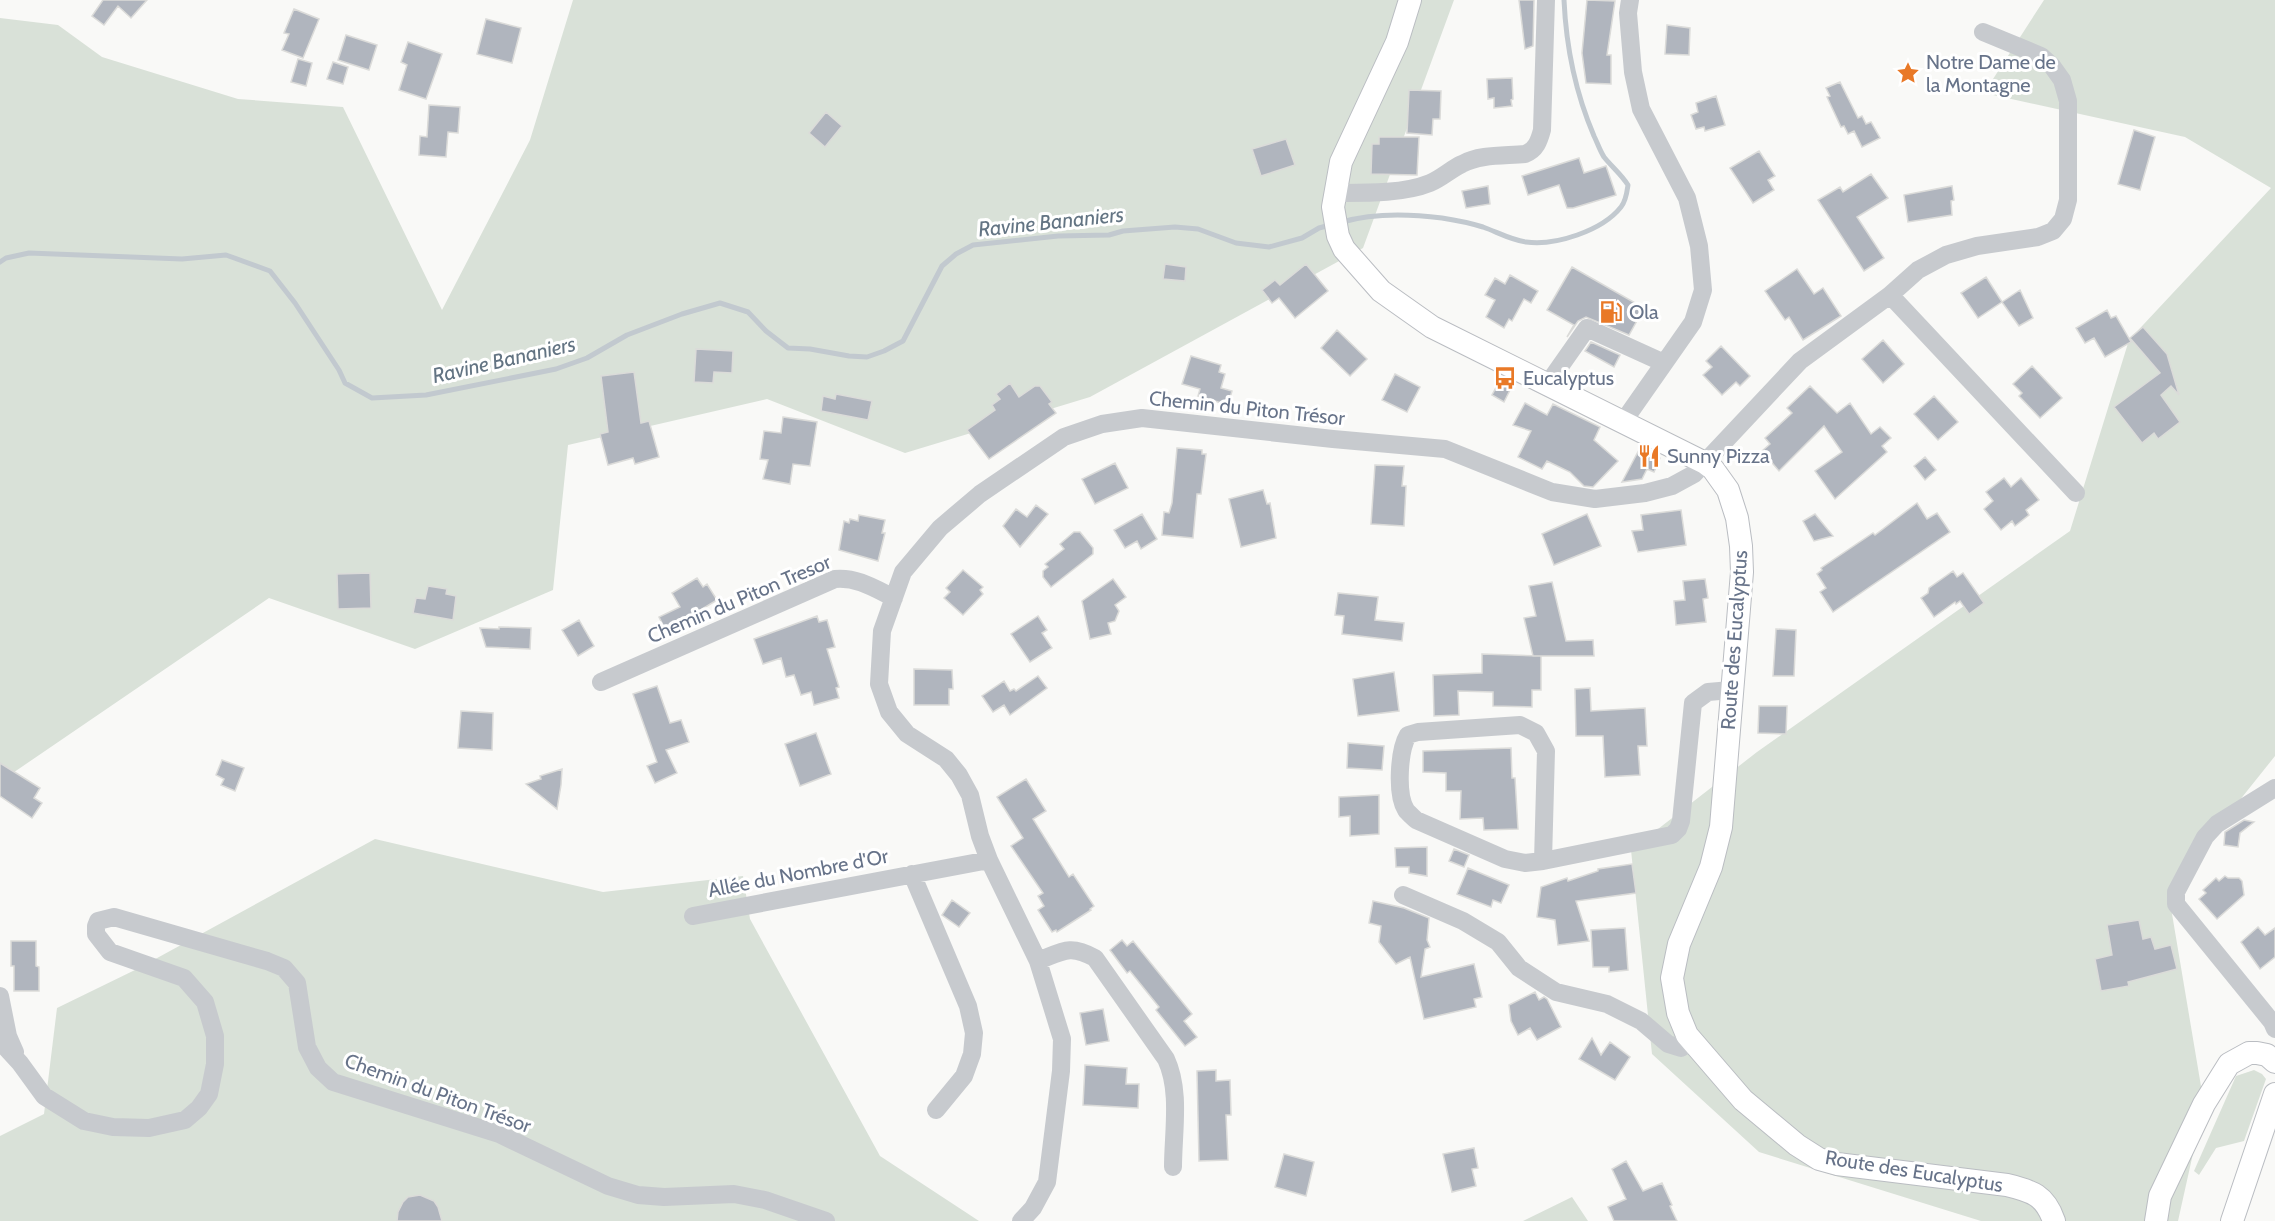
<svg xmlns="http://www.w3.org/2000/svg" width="2275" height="1221" font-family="Cabin,sans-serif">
<rect width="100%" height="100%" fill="#f9f9f7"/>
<path fill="#d9e1d8" d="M573,0H1454L1363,248L1090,397L905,453L767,399L568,445L553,590L415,649L269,598L4,779L0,776V18L58,25L102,57L238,99L343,107L442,310L530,140Z
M2044,0H2275V756L2168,890L2204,1104L2178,1221H1981L1759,1152L1652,1054L1631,850L1757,752L2070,531L2129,340L2271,188L2185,137L1984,93Z
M375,839L603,892L743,876L750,919L880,1156L979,1221H0V1136L44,1114L57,1008L137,969Z
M2254,1070L2262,1074L2266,1079L2244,1141L2216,1148L2199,1175L2194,1171L2236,1076Z
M1572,1197L1588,1221H1523Z"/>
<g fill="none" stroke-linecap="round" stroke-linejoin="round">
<path stroke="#c2c9cf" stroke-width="5" d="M1342,222C1373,213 1411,214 1442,218C1455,220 1470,223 1483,227C1497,232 1511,240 1526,242C1555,246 1602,231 1621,207C1626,201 1627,192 1628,185C1621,174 1612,167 1604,157C1600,151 1597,142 1594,136C1576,94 1566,45 1564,0
M0,262L6,258L29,253L182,259L226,255L270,271L295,303L339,370L345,383L372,398L426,395L556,369L587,358L627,335L682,314L720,303L748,312L766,331L788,348L810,349L849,356L867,357L884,351L903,341L942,266L956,254L973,245L1058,236L1109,235L1123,231L1175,227L1198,229L1236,243L1269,247L1302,238L1319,228L1330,225"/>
</g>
<path fill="#b0b5be" stroke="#dbdbd9" stroke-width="1.5" d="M103,0H147L131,18L118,6L104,25L92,16Z
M1519,0H1534L1533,46L1525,49Z
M1587,0L1615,1L1607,55H1611V84L1586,83L1582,53Z
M294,9L319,19L303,58L282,50L289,34L284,33Z
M486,19L521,28L512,63L477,54Z
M1667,25L1690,28L1689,55L1665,54Z
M346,35L377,45L369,70L338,60Z
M408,42L442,54L426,99L399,90L407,65L401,62Z
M298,59L312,63L306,86L291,82Z
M333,62L348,67L343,84L327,79Z
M1512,78L1513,99L1511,100L1512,106L1494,108V98L1488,99L1487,79Z
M1840,82L1858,118L1862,116L1866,124L1871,122L1880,138L1862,147L1854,131L1848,134L1844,126L1841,127L1827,97L1830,96L1826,88Z
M1409,90L1441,91L1440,119H1433L1432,135L1407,133Z
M1716,96L1725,125L1705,131L1704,127L1696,129L1691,115L1698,112L1696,103Z
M429,105L460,107L458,133L448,132L446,157L419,155L420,136L427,137Z
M826,112L842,126L825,147L809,133Z
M2134,130L2155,137L2140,190L2118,184Z
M1379,137H1419L1417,175L1371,174L1372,144H1379Z
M1286,139L1295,165L1261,176L1252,149Z
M1759,151L1775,176L1768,180L1774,190L1753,203L1730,168Z
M1579,158L1584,173L1606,166L1616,195L1573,208H1567L1559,185L1528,195L1522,176Z
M1871,174L1888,198L1857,217L1884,258L1864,271L1818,200L1840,187L1843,192Z
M1488,186L1490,204L1466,208L1462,191Z
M1952,186L1954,200L1951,201L1952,215L1908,222L1904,195Z
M1165,264L1186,267L1185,281L1163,279Z
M1306,264L1328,291L1295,318L1279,298L1272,303L1262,290L1275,280L1280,285Z
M1572,267L1644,308L1629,335L1586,317L1578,321L1567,337L1574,325L1547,310Z
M1797,269L1814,294L1823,288L1841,316L1803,340L1789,317L1785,320L1765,291Z
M1510,275L1538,291L1531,303L1524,299L1512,321L1509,319L1504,328L1486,317L1495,300L1485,295L1495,278L1505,284Z
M1986,277L2002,302L2020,290L2033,318L2019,326L2002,302L1978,318L1961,293Z
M2107,310L2111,318L2116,316L2131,342L2105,357L2094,338L2085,343L2076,328Z
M2143,327L2167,354L2179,395L2171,386L2161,395L2180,422L2158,439L2154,433L2142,443L2114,407L2160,373L2130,338Z
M1337,330L1367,359L1350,376L1321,348Z
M1883,340L1904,364L1883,383L1862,359Z
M1591,342L1620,355L1614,367L1585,351Z
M1721,346L1750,376L1740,386L1736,382L1722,395L1703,375L1712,367L1706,361Z
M696,349L733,351L732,373L714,372L713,383L694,382Z
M1191,356L1221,365L1219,372L1225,374L1221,388L1232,391L1228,405L1198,396L1200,389L1182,384Z
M2032,366L2062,398L2040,418L2019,396L2022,393L2013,384Z
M634,372L641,423L649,421L659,457L635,464L633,458L608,465L600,434L608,432L601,376Z
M1395,374L1420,387L1407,412L1382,400Z
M1499,382L1511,388L1504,402L1492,395Z
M1010,383L1019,397L1035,386H1040L1052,402L1049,404L1056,413L989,459L967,430L995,410L992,405L1000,399L996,394Z
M1810,386L1837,413L1850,403L1871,434L1880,427L1891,438L1882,446L1887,452L1835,499L1815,471L1842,452L1824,426L1779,471L1762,451L1770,444L1765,438L1792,413L1787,408Z
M836,394L872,401L868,420L821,411L823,396L835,399Z
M1934,396L1958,422L1938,440L1914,414Z
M1525,403L1547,415L1553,404L1600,427L1594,440L1618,461L1593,487L1584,486L1570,472L1547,461L1542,469L1518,457L1531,431L1513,425Z
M783,417L817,422L810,466L793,464L790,484L763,479L768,460L760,459L764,431L781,433Z
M1177,448L1202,450V454H1206L1201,494H1197L1193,538L1162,535L1164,512L1169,513L1172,503Z
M1640,448L1660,458L1654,472L1647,469L1642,479L1622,482Z
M1925,457L1936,470L1925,480L1914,466Z
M1115,463L1128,488L1095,504L1082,479Z
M1375,465L1404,466L1402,486H1406L1404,526L1371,524Z
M2004,478L2011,487L2021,478L2039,500L2026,510L2029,515L2015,526L2012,521L2001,530L1984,509L1993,501L1986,492Z
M1263,490L1267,504L1270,503L1276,538L1241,547L1229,499Z
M1917,503L1927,519L1937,513L1950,532L1833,612L1820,592L1826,588L1817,574L1822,570L1821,568L1873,533L1875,535Z
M1036,505L1048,514L1020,547L1003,526L1016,509L1027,517Z
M1681,510L1686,545L1638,552L1632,531L1643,530L1641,515Z
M1142,514L1157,539L1141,549L1137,541L1125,548L1114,530Z
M1587,514L1601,546L1554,565L1542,534Z
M1815,514L1833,536L1814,541L1803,521Z
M859,515L885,520L882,533H885L878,561L839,550L844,521L849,523L850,519L858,521Z
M1074,532H1080L1093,548V554L1051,587L1043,577V571L1048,567L1045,564L1064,549L1060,544Z
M963,570L983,587L980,590L983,594L963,615L944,598L950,592L946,588Z
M1953,571L1957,577L1963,573L1984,603L1969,614L1960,601L1956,604L1955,602L1934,617L1921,598L1928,593L1929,588Z
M370,573L371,608L338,609L337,574Z
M697,578L703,587L707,584L717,600L666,631L659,617L680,607L672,593Z
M1113,579L1126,597L1115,605L1119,611L1115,621L1108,623L1111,634L1090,639L1082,601Z
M1705,579L1708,598L1703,599L1706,622L1676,625L1674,601L1685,600L1683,581Z
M1552,582L1566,641L1593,640L1594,656H1541V690H1532V707L1493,706V692L1458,691L1459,715L1434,716L1433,675L1482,673V654L1541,656H1533L1524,618L1536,616L1529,586Z
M428,586L447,589L446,594L456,596L453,620L413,613L416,598L425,599Z
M1338,593L1378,597L1375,620L1404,623L1402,641L1342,634L1344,616L1335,615Z
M817,616L819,622L827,620L835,647L827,649L839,687L836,688L839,698L814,705L811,692L801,695L794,675L786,677L781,658L763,664L754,639Z
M1038,616L1047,630L1042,633L1052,648L1030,662L1011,634Z
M579,620L594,646L578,656L562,630Z
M499,627L531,628L530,649L486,647L480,628L499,629Z
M1776,629L1796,630L1794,676H1773Z
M914,669L952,670L953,689H949V705H914Z
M1394,672L1399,711L1358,716L1353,679Z
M1038,676L1047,688L1010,715L1004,705L993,712L982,696L1004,681L1010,691L1014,689L1016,691Z
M657,686L670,723L681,720L689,742L666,750L677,773L655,783L647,766L657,762L633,694Z
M1590,688L1591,711L1645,708L1647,746H1638L1640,775L1605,777L1603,736H1576L1575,689Z
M1759,706H1787L1786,734L1758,733Z
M461,711L493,713L492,750L458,748Z
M816,733L831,774L800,786L785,744Z
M1348,743L1384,746L1382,770L1347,768Z
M1511,748L1512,778H1515L1518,829L1484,830L1483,818L1460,819L1461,791H1446V773L1423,772V751Z
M222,760L244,768L235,791L221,785L224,779L216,775Z
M0,763L40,788L34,798L42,803L32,818L0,796Z
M562,769L561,785L557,809L526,784L541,779L540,776Z
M1026,779L1046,811L1033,819L1069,877L1073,874L1094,906L1090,909L1091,910L1057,932L1056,930L1052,932L1038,910L1044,906L1038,896L1043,893L1011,846L1023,838L997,797Z
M1379,795V834L1350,836V816L1339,817V797Z
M2244,820L2254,822L2240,833L2238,847L2224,845L2225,832Z
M1427,847V876L1409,873V867H1396L1395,848Z
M1454,849L1469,855L1464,867L1449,861Z
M1632,864L1636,893L1576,901L1589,941L1558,945L1555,920L1537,917L1541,887L1567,878L1568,881L1598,871V869Z
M1468,868L1509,885L1501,903L1493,900L1491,907L1457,894Z
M2225,876L2228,878H2239L2242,881L2244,895L2217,919L2199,899L2206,893L2203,890L2216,878L2219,881Z
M952,900L970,913L959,927L942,915Z
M1373,901L1404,908L1429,918L1427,940L1430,947L1425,949L1421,977L1474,964L1482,997L1474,999L1476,1007L1424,1019L1410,957L1396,964L1379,942L1381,926L1369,923Z
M2139,920L2143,939L2151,937L2155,949L2171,945L2177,969L2128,982L2129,986L2101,991L2095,959L2112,955L2107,925Z
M2258,927L2265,935L2275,928V957L2260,969L2241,942Z
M1625,928L1628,970L1609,972V967H1593L1591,930Z
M1122,940L1127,946L1133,941L1192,1014L1184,1021L1197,1037L1185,1046L1156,1010L1159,1007L1130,971L1127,973L1110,950Z
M11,941H36V966L39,967V991H14V966H11Z
M1535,992L1539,1000L1544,997L1547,999L1561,1027L1537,1040L1530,1028L1518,1035L1511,1021L1509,1005Z
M1103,1009L1109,1041L1086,1045L1080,1013Z
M1592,1038L1601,1055L1610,1042L1630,1057L1615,1080L1579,1059Z
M1085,1065L1127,1068L1126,1084H1139L1138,1108L1083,1105Z
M1216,1070V1081L1230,1080L1231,1115H1226L1228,1160L1199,1161L1197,1071Z
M1474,1148L1478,1168L1472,1169L1476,1186L1452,1192L1443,1154Z
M1284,1154L1314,1162L1306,1196L1275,1187Z
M1626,1161L1643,1191L1662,1183L1672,1205L1670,1206L1677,1221H1614L1608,1207L1626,1199L1612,1169Z
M420,1195L434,1201L438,1207L442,1221H397L398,1212L403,1202L408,1197Z"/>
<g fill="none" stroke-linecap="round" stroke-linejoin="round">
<g stroke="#babdc2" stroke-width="24">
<path id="major" d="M1410,0L1397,42L1341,162L1333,207L1338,236L1344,249L1381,291L1432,327L1705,463L1713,469L1728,490L1737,518L1741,546L1742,572L1721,827L1711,867L1679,944L1672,978L1678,1013L1687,1035L1743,1100L1797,1145L1819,1159L1837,1164L2007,1185C2032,1191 2045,1195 2054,1221
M2156,1221L2160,1196L2204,1104L2229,1064L2249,1053H2257L2267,1055L2275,1062
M2232,1221L2275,1094"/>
</g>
<path stroke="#c7cace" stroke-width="18" d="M1334,193C1364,193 1403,194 1430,183C1442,178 1451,169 1462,164C1480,154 1505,156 1525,154C1536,150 1539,141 1542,130L1546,0
M1890,295L2076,493
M1547,385L1587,328L1664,363
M1623,422L1693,322L1703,290L1699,246L1687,198L1641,109L1633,72L1628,13L1630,0
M601,682L835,579C857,577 874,588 894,598
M2275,788L2217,824L2205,837L2176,892V904L2272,1022L2275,1029
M1543,861L1546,751L1536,733L1520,725L1418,732L1408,735C1399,750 1396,794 1406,810C1408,813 1413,817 1416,820L1505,859L1525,863L1543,861L1672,835L1678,829L1681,821L1693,703L1708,692L1731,690
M912,874L968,1006L974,1033L972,1054L964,1076L936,1110
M1403,895L1463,921L1498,942L1519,968L1556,992L1607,1004L1641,1021L1668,1044L1681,1048L1692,1041
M693,916L989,860
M1038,961C1063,951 1070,944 1095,958L1166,1059C1181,1091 1173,1132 1173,1167
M0,996L8,1036L15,1052
M0,1041L20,1063L44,1096L84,1121L113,1127L149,1128L185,1120L199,1108L209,1094L215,1064V1036L205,1002L184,978L110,952L96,934V926L98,921L114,917L267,961L284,968L297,983L307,1047L318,1068L333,1082L499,1134L608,1186L638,1195L664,1197L734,1194L765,1200L826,1221
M1021,1221L1033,1208L1047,1182L1061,1071L1062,1039L1038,961L989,860L980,836L970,795L959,775L946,759L907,734L889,712L879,684L882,631L903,572L940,528L980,494L1064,437L1102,424L1142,418L1333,439L1445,449L1552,492L1595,499L1645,493L1672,486L1694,474L1800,361L1890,295L1918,270L1946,255L1977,246L2038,237L2053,231L2063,219L2068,200V101L2062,80L2052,66L2041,56L1983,32"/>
<use href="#major" stroke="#fff" stroke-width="22"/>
</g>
<defs>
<g id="sight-bare" transform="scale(1.8)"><path d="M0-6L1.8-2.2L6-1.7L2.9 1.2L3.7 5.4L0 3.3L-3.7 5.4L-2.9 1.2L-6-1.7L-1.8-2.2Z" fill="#e97927" stroke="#fff" stroke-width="2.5" paint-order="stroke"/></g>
<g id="fuel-bare" transform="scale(1.8)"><path d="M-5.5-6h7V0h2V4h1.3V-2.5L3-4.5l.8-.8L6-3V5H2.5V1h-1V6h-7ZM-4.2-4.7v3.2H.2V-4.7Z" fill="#e97927" stroke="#fff" stroke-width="2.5" paint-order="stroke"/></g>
<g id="bus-bare" transform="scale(1.8)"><path d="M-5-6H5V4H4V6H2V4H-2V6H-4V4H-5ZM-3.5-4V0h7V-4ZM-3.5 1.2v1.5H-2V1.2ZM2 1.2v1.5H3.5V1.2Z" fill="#e97927" stroke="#fff" stroke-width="2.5" paint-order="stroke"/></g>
<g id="restaurant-bare" transform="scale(1.8)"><path d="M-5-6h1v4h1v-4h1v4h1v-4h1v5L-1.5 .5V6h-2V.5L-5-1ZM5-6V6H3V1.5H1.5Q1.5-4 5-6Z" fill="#e97927" stroke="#fff" stroke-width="2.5" paint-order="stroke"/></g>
</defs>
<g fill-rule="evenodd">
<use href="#sight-bare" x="1908" y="73"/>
<use href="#fuel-bare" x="1611" y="312"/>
<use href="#bus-bare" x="1505" y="378"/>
<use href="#restaurant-bare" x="1649" y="456"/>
</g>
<g text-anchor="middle" stroke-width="6" stroke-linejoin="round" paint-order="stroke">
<g font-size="20" fill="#677389" stroke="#fff" text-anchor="start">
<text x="1926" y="69">Notre Dame de<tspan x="1926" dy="23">la Montagne</tspan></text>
<text x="1629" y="319">Ola</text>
<text x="1523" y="385">Eucalyptus</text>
<text x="1667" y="463">Sunny Pizza</text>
</g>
<g font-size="20" fill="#677389" stroke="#fff">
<text transform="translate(1247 408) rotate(6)" y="7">Chemin du Piton Trésor</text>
<text transform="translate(739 599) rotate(-23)" y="7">Chemin du Piton Tresor</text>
<text transform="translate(1734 640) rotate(-86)" y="7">Route des Eucalyptus</text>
<text transform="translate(798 873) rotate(-11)" y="7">Allée du Nombre d'Or</text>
<text transform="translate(438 1093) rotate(20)" y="7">Chemin du Piton Trésor</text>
<text transform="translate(1914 1171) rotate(9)" y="7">Route des Eucalyptus</text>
</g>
<g font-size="21" font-style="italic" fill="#637483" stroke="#fff">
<text transform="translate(1051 222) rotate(-6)" y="7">Ravine Bananiers</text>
<text transform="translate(504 360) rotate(-13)" y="7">Ravine Bananiers</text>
</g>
</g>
</svg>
